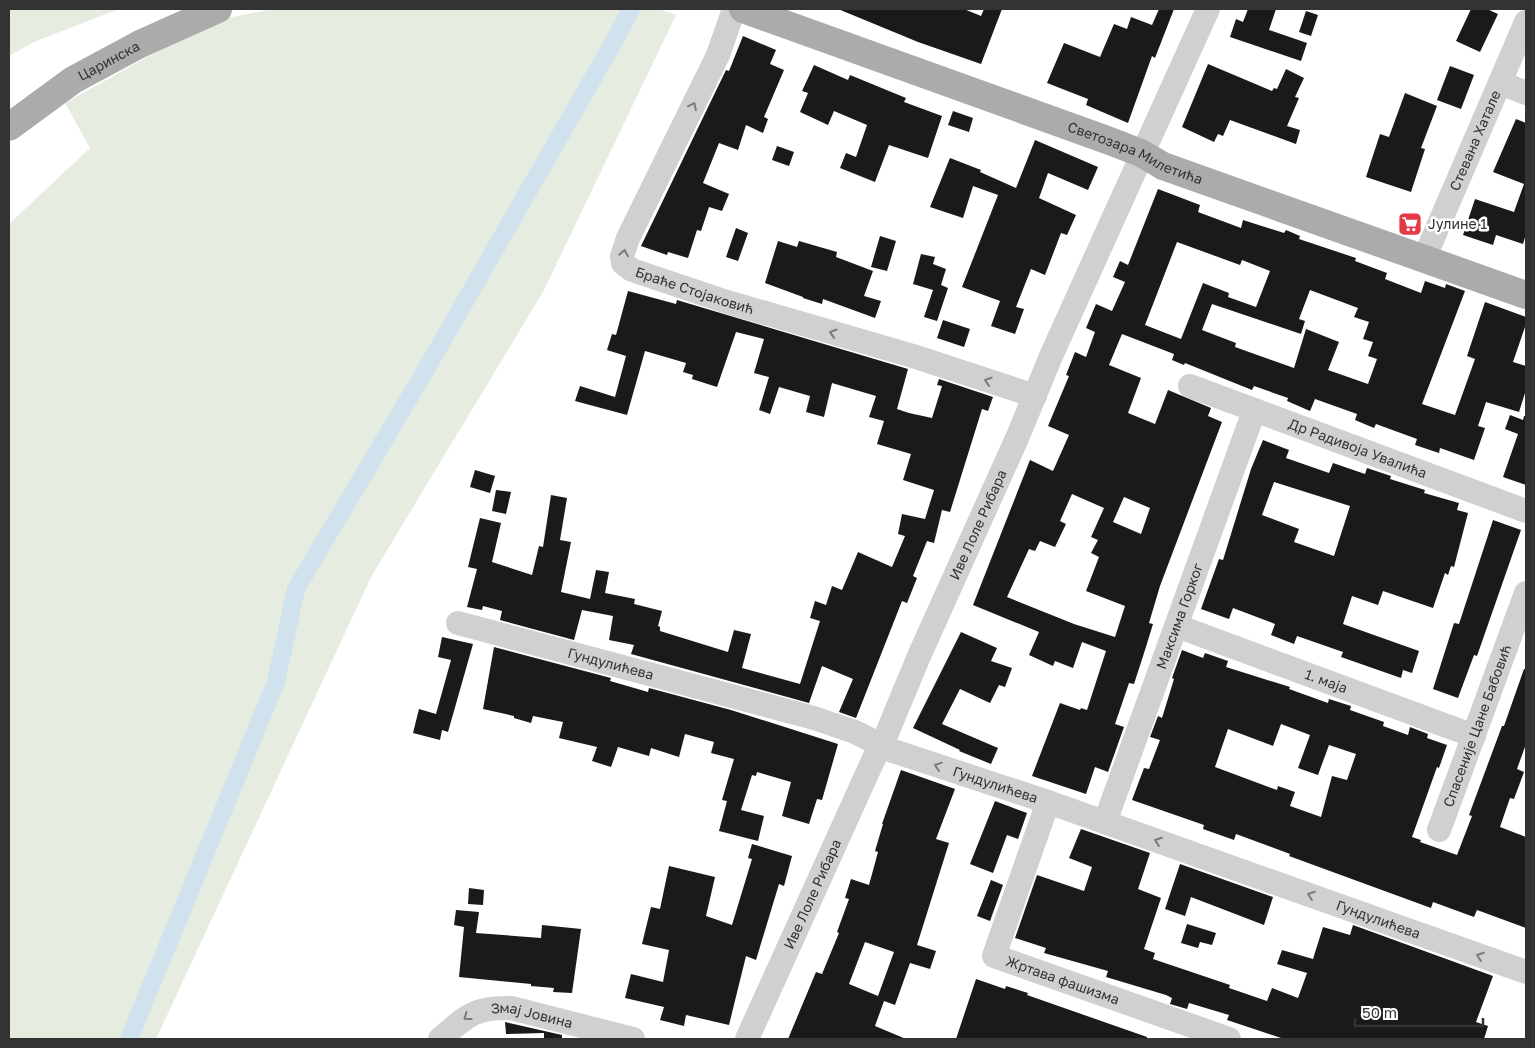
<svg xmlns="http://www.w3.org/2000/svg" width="1535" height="1048" font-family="'Golos Text',sans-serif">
<rect width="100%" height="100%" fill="#fff"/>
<path fill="#e6ecdf" d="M9,9H119L34,42L9,56Z
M273,9H659L676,15L544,290L371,577L156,1039H9V224L90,148L65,103L212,21Z"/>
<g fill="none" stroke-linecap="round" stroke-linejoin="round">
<path stroke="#cfe2ee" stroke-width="18" d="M129,1039L276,682L296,589L428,366L612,45L631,9"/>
</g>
<path fill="#1a1a1a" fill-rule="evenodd" d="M838,9H964L981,16L984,9H1002L981,64L918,42Z
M1159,9H1174L1155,58L1152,56L1128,123L1086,105L1088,99L1047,83L1064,43L1100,57L1114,24L1127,29L1131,17L1152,25Z
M1248,9H1276L1269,30L1307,43L1301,61L1230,37L1236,19L1243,22Z
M1471,9H1487L1498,14L1480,52L1456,41Z
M1306,11L1318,15L1311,36L1299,32Z
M743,36L776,50L770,64L784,70L764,117L768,119L763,133L746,125L738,150L719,143L703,183L729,194L722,211L709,207L701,231L697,230L688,258L668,252L667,255L641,246L726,70L729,71Z
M1208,64L1272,91L1274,88L1277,89L1286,69L1304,78L1295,97L1299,98L1287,126L1300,130L1296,144L1230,120L1223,136L1218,134L1214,142L1182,127Z
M814,65L848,80L850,75L906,98L904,102L942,116L928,158L889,145L875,182L840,168L846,153L856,157L867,125L834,111L828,125L800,112L808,93L802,91Z
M1450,66L1474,75L1461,109L1437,100Z
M1405,93L1437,106L1421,148L1425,149L1411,192L1366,177L1380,134L1389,137Z
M953,111L973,118L969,132L948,125Z
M1516,119L1526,123V234L1523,244L1496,235L1493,245L1463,235L1475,199L1514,212L1524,184L1493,172Z
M1035,140L1098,167L1088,190L1048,173L1039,198L1076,215L1067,235L1061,233L1045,275L1031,269L1016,307L1024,309L1015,334L991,326L1000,301L962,287L998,195L973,186L963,218L930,207L950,158L981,170L980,172L1016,188Z
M777,146L794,152L789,166L772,160Z
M1158,189L1200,205L1198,212L1241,228L1243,220L1284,233L1286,230L1300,236L1299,239L1356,258L1355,261L1387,273L1385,279L1421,293L1425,281L1445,288L1446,284L1465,291L1422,404L1455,415L1475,359L1467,356L1485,302L1526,317V324L1513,362L1526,366V390L1519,412L1486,402L1478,426L1485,428L1474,460L1440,448L1439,453L1415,445L1417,439L1376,424L1374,428L1355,420L1357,414L1315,399L1310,411L1287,401L1288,398L1254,386L1252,390L1185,363L1184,365L1172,360L1174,354L1122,334L1109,365L1141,378L1128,413L1155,424L1168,390L1211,408L1208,416L1222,422L1160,586L1149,623L1153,624L1145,650L1134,684L1129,683L1115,724L1124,727L1108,772L1095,767L1086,794L1032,776L1060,703L1080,710L1081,708L1087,710L1106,651L1082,642L1073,668L1055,661L1053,666L1029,655L1039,632L973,605L1030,460L1053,471L1069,435L1048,426L1069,376L1066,375L1075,352L1086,357L1095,332L1086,328L1096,304L1112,311L1125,282L1113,277L1120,261L1128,265ZM1177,242L1240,265L1242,260L1270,271L1256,307L1228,297L1229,293L1203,283L1181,339L1145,325ZM1310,290L1358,308L1354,317L1369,322L1363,339L1373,342L1368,356L1377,359L1368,384L1328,370L1339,342L1306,329L1294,368L1235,347L1236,343L1202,330L1212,304L1301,334L1305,321L1299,319ZM1072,494L1104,508L1091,537L1098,540L1091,553L1099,557L1086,591L1125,606L1115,637L1074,624L1007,597L1029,549L1035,551L1040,541L1055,547L1066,524L1060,521ZM1124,497L1150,508L1141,534L1113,522Z
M736,228L748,233L738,261L726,257Z
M880,236L896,241L887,271L871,267Z
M778,241L797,247L799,241L837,252L836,257L873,271L864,296L881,301L875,318L823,299L822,304L803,298V297L765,283Z
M921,254L935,257L933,264L946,269L941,285L948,288L937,321L924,317L933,290L913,284Z
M628,291L676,304L677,300L908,369L897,409L909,413L932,418L942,386L937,385L939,379L993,397L988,411L982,409L950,512L942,510L934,543L927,541L913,576L917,578L907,603L902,601L856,718L839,712L853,679L822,666L809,703L631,654L634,645L609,640L613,616L582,610L574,640L500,620L502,611L483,606L482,610L467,607L477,569L468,567L480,518L501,523L492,562L532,575L539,546L543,547L551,495L567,498L560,540L571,542L561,592L590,599L596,570L609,572L605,593L635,599L634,604L662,611L658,626L660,627V631L728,652L734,630L751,634L742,668L800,684L820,621L810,618L815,601L826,605L832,586L842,590L858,552L892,567L905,536L898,534L902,514L925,519L934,490L903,480L911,454L877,444L884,421L869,417L876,396L832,383L824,417L806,412L810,396L779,387L770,414L759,410L769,377L754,373L764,339L736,332L717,387L692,379L693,375L683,372L686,363L645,351L627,415L575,401L580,386L615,397L626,356L607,350L612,334L616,335Z
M943,320L970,329L964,347L937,338Z
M1510,415L1523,420L1524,416H1526V485L1503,477L1518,434L1505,429Z
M1263,440L1289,450L1286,458L1329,473L1333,463L1365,474L1367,468L1391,476L1390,479L1425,490L1424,493L1459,503L1457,510L1468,513L1454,567L1451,566L1448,575L1445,573L1433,608L1383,591L1378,605L1352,596L1343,624L1419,651L1412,673L1403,670L1401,678L1341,657L1343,652L1297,636L1294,644L1271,635L1275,624L1233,608L1229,619L1201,609L1219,559L1223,560L1251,469ZM1274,482L1350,506L1334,556L1294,542L1299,529L1262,515Z
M475,470L495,476L490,493L470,487Z
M496,490L511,492L506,514L492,511Z
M1493,520L1521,530L1477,656L1474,655L1458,698L1433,689L1454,623L1459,624Z
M961,632L997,648L991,661L1012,668L1005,687L999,685L990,703L960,689L942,724L998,748L991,764L959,751L960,750L913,728Z
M442,637L473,644L448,732L442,730L440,740L413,733L419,709L436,714L451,660L438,657Z
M494,647L611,678L610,681L648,692L649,688L731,710L838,744L822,800L817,799L809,824L782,816L791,782L757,772L756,776L752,775L741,810L764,816L758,841L719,831L727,801L722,800L734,759L711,753L714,742L685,734L679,757L651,748L649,756L618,747L611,767L592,761L597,747L559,738L563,722L533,716L531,723L514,718V716L483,709Z
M1182,650L1203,658L1205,653L1228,661L1226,667L1290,687L1289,689L1328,703L1329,699L1351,706L1350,710L1384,722L1383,726L1408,735L1410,727L1428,734L1427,738L1447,745L1439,768L1437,767L1412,837L1421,840L1420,842L1457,855L1472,816L1469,815L1502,726H1504L1524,669H1526V744L1517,769L1524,772L1514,799L1510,798L1500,827L1526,837V928L1477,910L1474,917L1433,902L1431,908L1289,856L1290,854L1236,834L1234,840L1203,829L1204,825L1132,800L1144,768L1149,769L1160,740L1150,737L1158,716L1162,718L1174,679L1172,678ZM1281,724L1310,735L1298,768L1318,775L1329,745L1356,754L1347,780L1332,776L1321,817L1290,806L1295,792L1278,786L1277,790L1215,767L1228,729L1273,746Z
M901,770L955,789L936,839L949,843L917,945L936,951L930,969L910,963L895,1005L884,1001L875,1026L906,1039H788L816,972L822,974L839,933L837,932L849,899L845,898L851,879L869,885L878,852L875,851L883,824H882ZM865,942L894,952L878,996L849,984Z
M995,801L1027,813L1018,839L1007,835L993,873L970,864Z
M1081,829L1150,853L1138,889L1161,898L1144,949L1155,953L1153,959L1230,985L1229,988L1267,1001L1272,988L1298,998L1307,973L1277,964L1282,950L1313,959L1323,927L1350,935L1353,925L1493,976L1476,1022L1488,1026L1484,1039H1284L1227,1020L1229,1015L1189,1003L1187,1009L1170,1004L1172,998L1166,995L1106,977L1108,971L1044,953L1046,948L1015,938L1037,875L1084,891L1092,867L1069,858Z
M752,844L792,856L784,886L779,884L756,960L746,956L729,1025L686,1015L684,1026L660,1020L664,1007L625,998L631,974L663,982L669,950L642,944L651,907L660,909L669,866L715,877L706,916L732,925L752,859L748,858Z
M1180,864L1273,897L1264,925L1191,897L1185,916L1165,909Z
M991,880L1003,885L990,921L977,916Z
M469,888L484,890L483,905L468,904Z
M456,910L479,912L476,933L541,938L542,925L581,929L572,993L553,992L554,988L531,986V984L459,977L464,927L454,925Z
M1187,924L1216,933L1212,945L1200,942L1198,948L1181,943Z
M976,979L1005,989L1006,986L1028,993L1027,995L1147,1037V1039H956Z
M505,1022L562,1035V1039H544V1033L506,1034Z"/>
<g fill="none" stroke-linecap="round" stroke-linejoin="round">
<g stroke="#d0d0d0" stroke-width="24">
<path id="s1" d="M734,9L718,55L628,238L622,256L623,263L632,270L724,301L913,356L1035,396"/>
<path d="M1501,83L1526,93"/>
<path id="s2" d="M1424,259L1526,22"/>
<path id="s3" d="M1190,386L1526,511"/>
<path id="s4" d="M458,623L814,718L855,732L890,750L1048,802L1526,972"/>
<path id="s5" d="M1177,626L1474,736"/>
<path id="s6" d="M1048,802L994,956L1229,1039"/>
<path id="s7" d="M1105,822L1254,411"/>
<path id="s8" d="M1439,830L1526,593"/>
<path id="s9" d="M440,1039C467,1016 474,1007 511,1008L633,1039"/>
<path id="s10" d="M747,1039L880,745L885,738L919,656L1018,436L1051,356L1208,9"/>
</g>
<g stroke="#ababab" stroke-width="28">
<path id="s11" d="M743,9L1107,140L1141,153L1163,166L1526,295"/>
<path id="s12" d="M9,127L73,80L140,44L218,9"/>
</g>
</g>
<defs><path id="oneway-chevron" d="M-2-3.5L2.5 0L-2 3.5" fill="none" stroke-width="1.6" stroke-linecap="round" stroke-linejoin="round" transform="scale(1.25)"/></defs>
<g stroke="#7a7a7a">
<use href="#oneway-chevron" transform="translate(693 106) rotate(-64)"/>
<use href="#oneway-chevron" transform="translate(624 253) rotate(-80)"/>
<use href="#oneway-chevron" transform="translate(833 333) rotate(-164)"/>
<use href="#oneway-chevron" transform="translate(988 381) rotate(-162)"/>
<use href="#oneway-chevron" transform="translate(938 766) rotate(-161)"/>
<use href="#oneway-chevron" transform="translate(1158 841) rotate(-160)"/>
<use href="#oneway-chevron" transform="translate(1311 895) rotate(-160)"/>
<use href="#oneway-chevron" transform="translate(1480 956) rotate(-160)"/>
<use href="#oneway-chevron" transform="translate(467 1017) rotate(144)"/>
</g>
<defs>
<g id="supermarket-square" transform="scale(1.25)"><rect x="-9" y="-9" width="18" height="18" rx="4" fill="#e63946" stroke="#fff"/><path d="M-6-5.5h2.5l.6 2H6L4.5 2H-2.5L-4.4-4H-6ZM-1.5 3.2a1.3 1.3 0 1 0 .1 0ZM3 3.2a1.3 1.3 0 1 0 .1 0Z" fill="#fff"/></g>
</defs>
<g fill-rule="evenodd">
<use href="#supermarket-square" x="1410" y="224"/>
</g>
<g text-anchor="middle" stroke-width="5" stroke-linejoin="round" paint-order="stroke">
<g font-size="14" fill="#333" stroke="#fff">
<text dy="5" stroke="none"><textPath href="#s12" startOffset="120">Царинска</textPath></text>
<text dy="5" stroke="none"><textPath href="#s2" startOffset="129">Стевана Хатале</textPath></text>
<text dy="5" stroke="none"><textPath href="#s11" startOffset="418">Светозара Милетића</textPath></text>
<text dy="5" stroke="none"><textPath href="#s1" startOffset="356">Браће Стојаковић</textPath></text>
<text dy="5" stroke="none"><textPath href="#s3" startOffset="179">Др Радивоја Увалића</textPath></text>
<text dy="5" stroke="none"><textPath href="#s10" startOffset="564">Иве Лоле Рибара</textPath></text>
<text dy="5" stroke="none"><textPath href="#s7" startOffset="219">Максима Горког</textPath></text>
<text dy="5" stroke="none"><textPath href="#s4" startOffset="158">Гундулићева</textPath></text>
<text dy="5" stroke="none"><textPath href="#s5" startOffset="159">1. маја</textPath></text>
<text dy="5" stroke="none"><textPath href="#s8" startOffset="111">Спасеније Цане Бабовић</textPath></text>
<text dy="5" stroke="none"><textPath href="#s4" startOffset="562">Гундулићева</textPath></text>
<text dy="5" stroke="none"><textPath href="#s10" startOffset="159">Иве Лоле Рибара</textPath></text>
<text dy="5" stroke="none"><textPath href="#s4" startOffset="968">Гундулићева</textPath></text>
<text dy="5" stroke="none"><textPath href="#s6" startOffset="236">Жртава фашизма</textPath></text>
<text dy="5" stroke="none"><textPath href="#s9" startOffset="102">Змај Јовина</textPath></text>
</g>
<g font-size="14" fill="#333" stroke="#fff" text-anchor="start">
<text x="1428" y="229">Јулине 1</text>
</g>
</g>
<rect width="1535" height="1048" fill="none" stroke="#333333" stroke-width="20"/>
<path d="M1355 1018v8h128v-8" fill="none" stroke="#333333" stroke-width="2.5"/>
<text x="1362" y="1018" font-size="15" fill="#333333" stroke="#ffffff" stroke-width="4" paint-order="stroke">50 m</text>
</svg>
